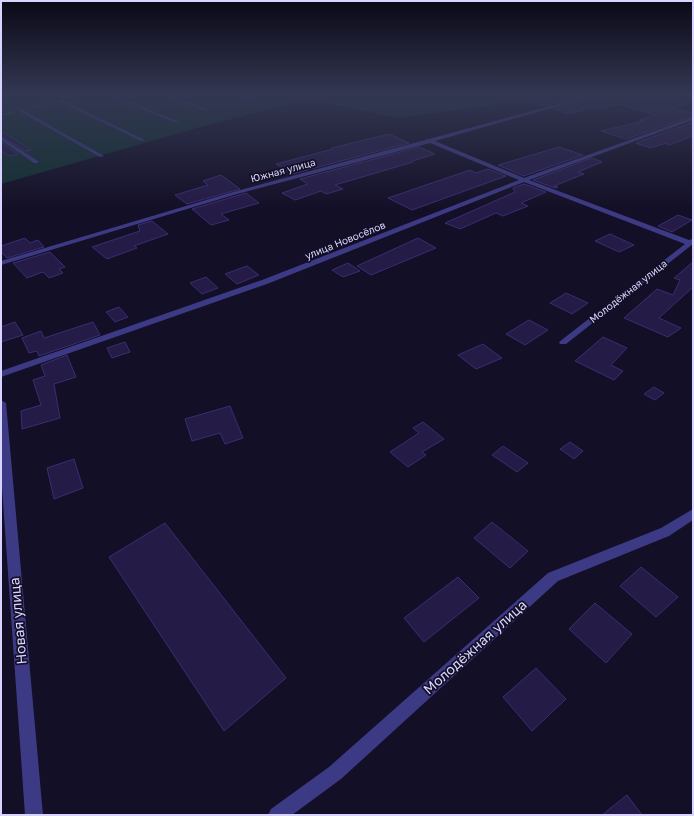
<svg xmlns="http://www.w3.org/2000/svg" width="694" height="816" font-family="'Golos Text',sans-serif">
<rect width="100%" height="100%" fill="#130f26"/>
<path fill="#12302f" d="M1,95H508L520,99L491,105L398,118L308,99L197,128L1,184Z"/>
<path fill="#241b47" stroke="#3b2d73" d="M517,95H587L544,106L516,97Z
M598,95H689V96L678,100L687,103L673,108L693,113V116L626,139L601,131L644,121L639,120L655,115L616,103L600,109L593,107L569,114L553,109L597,96Z
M693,122V136L669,145L666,143L650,148L636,143Z
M1,132L9,136L31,150L26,151L1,136Z
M389,134L409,143L292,174L276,164L333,149L332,148Z
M1,142L18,154L10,156L1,151Z
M419,147L435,154L412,161L413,162L335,185L343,189L326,194L321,191L295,200L282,193L308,184L300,179Z
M559,147L583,155L524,176L498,165Z
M592,158L602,162L578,172L584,174L554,186L558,187L555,188L533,180Z
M488,169L506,176L412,210L388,198L470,170L476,173Z
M221,175L240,189L187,204L175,195L208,185L203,181Z
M524,184L546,192L521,203L528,206L503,216L496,213L460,229L445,223L515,192L513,188Z
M246,193L259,203L221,214L229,220L211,225L192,209Z
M678,215L692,220L672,232L658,226Z
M152,221L168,234L134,246L137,248L107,259L92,247L140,231L138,225Z
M610,234L634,245L619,252L595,241Z
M25,238L30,243L38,240L44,247L7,258L1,252V246Z
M418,238L436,248L371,275L357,266Z
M50,252L65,267L59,269L63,273L49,278L43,272L27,278L13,263Z
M693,262V287L659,318L681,328L668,337L624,318L657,289L673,295L680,280L674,278Z
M348,263L360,271L343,277L332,270Z
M247,266L259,275L237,284L225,274Z
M206,277L218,288L202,294L190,283Z
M566,293L588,303L572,314L550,303Z
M119,307L128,317L115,322L106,312Z
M529,320L548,330L525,345L506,334Z
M15,322L23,335L1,342V327Z
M93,322L100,335L39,356L37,351L29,353L22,338L41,331L44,338Z
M603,337L627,348L611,365L623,371L614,380L575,361Z
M125,342L130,352L112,358L107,348Z
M483,344L502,358L476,369L458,355Z
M67,355L76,377L54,384L60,418L22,429L21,411L41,405L33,380L45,376L41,365Z
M654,387L664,393L655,400L644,394Z
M230,406L243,438L225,444L220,433L192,441L185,419Z
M423,422L444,439L422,452L426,455L408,467L390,452L419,433L413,428Z
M570,442L583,451L574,459L560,449Z
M503,446L528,463L517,472L492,455Z
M74,459L83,488L54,499L47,468Z
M492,522L528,551L510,568L474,538Z
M165,523L286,678L224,731L109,557Z
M641,567L678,597L656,617L620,586Z
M458,577L479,598L424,642L404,618Z
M595,603L632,634L606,663L569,629Z
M536,668L566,699L532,731L503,697Z
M627,795L642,815H602Z"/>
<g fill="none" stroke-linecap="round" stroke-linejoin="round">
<path stroke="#2fb8b0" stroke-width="1" stroke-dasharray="1 1.5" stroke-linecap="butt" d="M73,97L82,95
M33,107L55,102
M1,115L14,112"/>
<path fill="#3d3a85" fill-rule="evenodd" d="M107,95H112L180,122L176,123Z
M166,95H171L208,110L205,111Z
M234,95H239L254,99L252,100Z
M60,100H62L145,140L141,141L60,102Z
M19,109H21L104,156L100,157L19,111Z
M1,137L38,161V163H34L1,140Z"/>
<path fill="#3d3a85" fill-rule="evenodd" d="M591,95H597L435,141L524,178L693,117V120L529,180L689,240L693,239V244L566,344H560L559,342L685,244L524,182L267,284L1,377V371L262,280L519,180L430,143L237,194L1,265V261L233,192Z
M1,400L6,403L43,815H25L1,473Z
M693,509V520L669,536L558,581L341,779L292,815H268L271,809L329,767L548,573L661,528Z"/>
</g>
<linearGradient id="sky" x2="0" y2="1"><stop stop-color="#0a0815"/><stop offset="0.45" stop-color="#333752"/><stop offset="1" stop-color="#333752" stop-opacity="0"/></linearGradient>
<rect width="694" height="209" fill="url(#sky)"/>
<g text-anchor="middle" stroke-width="3.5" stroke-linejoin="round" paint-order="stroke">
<g font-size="10" fill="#d9d4ff" stroke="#130f26">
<text transform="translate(283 170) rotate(-15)" y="4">Южная улица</text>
<text transform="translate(345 240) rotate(-22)" y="4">улица Новосёлов</text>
<text transform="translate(628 291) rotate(-38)" y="4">Молодёжная улица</text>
</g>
<g font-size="14" fill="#d9d4ff" stroke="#130f26">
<text transform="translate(18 621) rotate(-95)" y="5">Новая улица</text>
<text transform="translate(475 647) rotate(-42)" y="5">Молодёжная улица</text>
</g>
</g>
<rect width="694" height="816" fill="none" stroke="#d9d4ff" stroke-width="4"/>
</svg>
